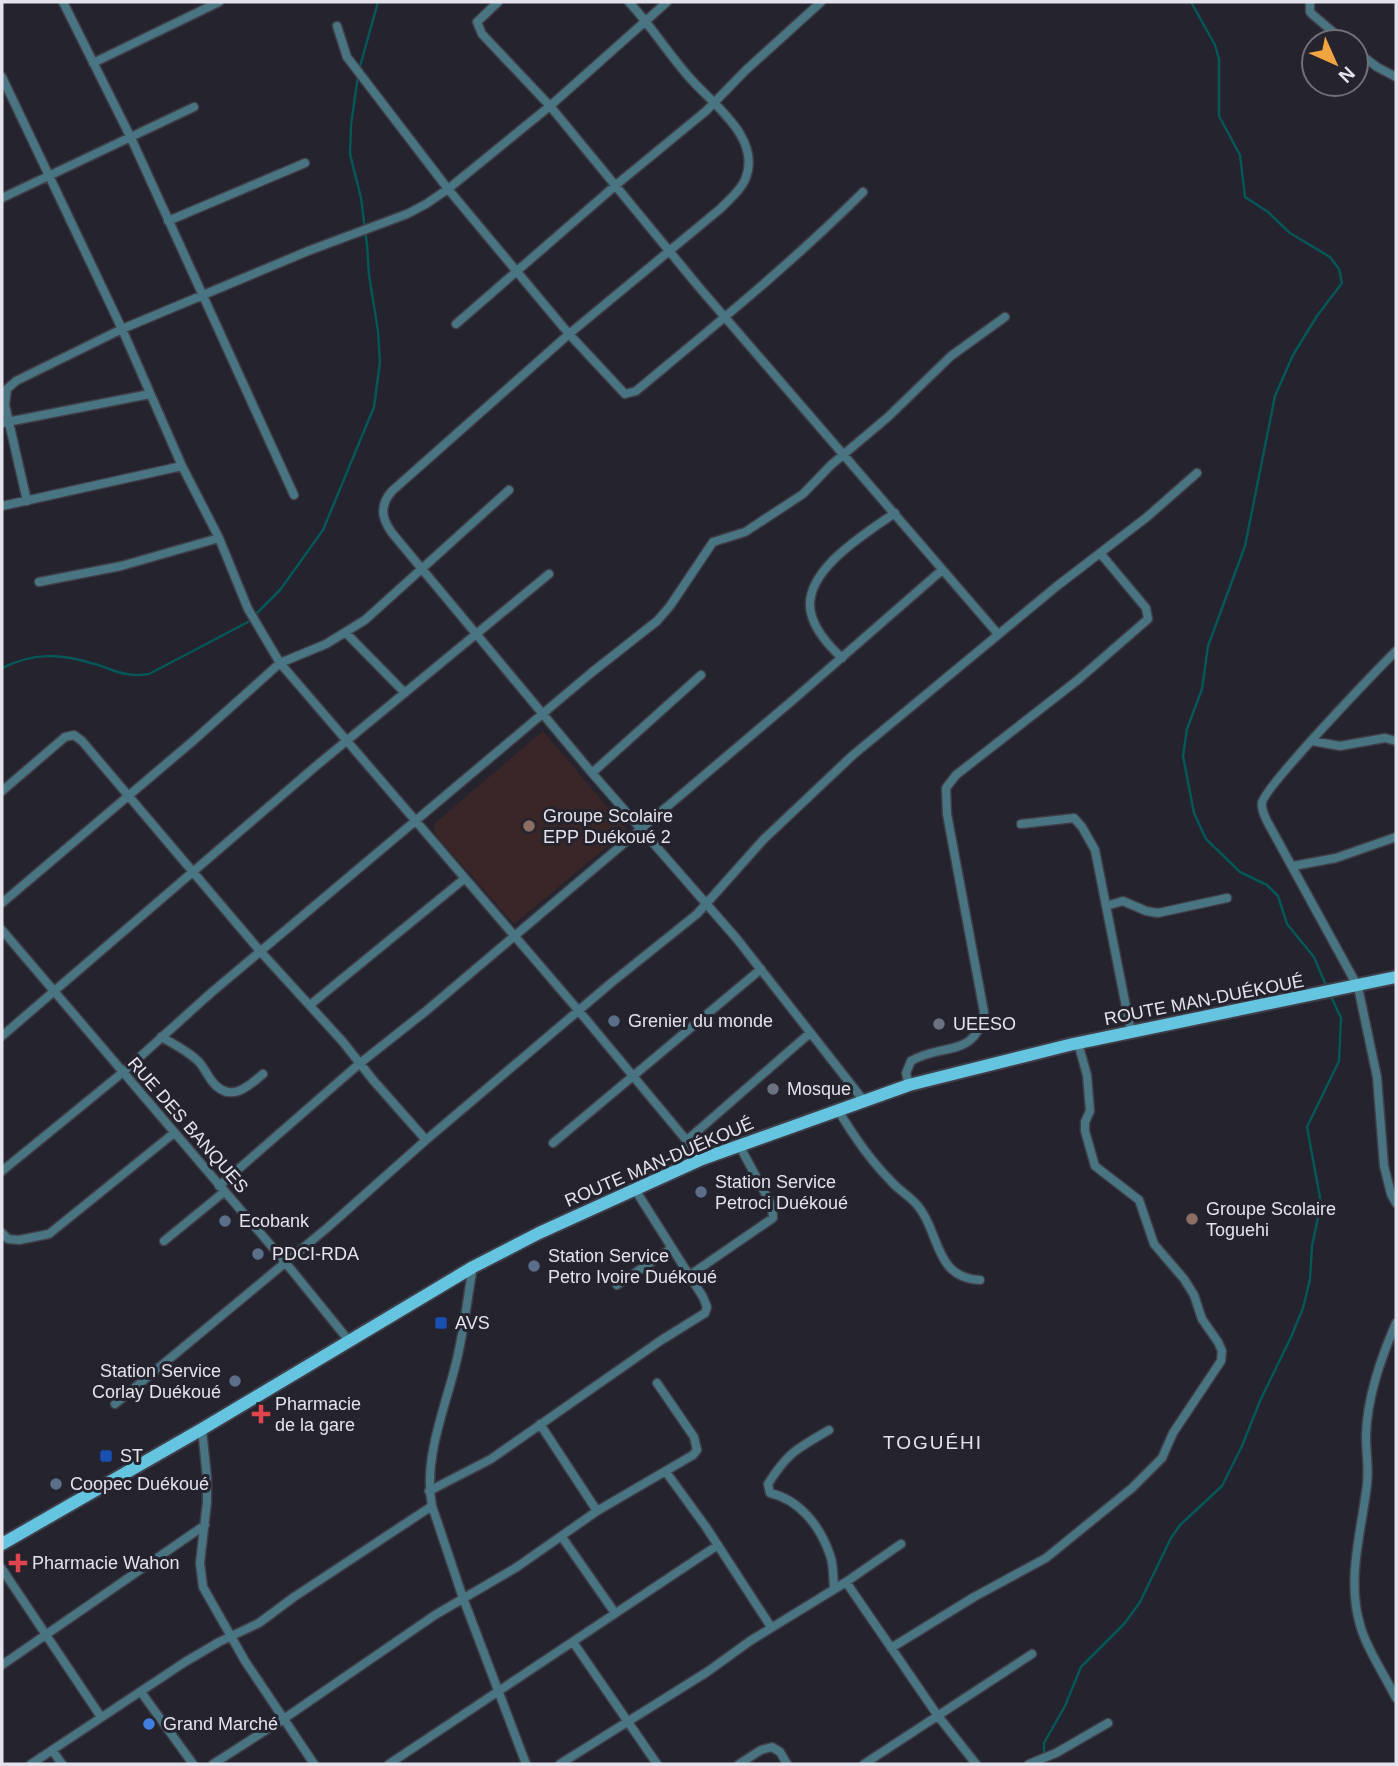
<svg xmlns="http://www.w3.org/2000/svg" width="1398" height="1766" font-family="Helvetica,sans-serif">
<rect width="100%" height="100%" fill="#24232e"/>
<path fill="#3a2627" d="M543,731L627,830L514,924L434,833L435,823Z"/>
<g fill="none" stroke-linecap="round" stroke-linejoin="round">
<path stroke="#055758" stroke-width="2.5" d="M1191,2L1215,45L1219,59V116L1240,155L1245,197L1268,212L1290,233L1330,257L1339,269L1342,283L1317,316L1293,355L1275,396L1245,546L1208,646L1202,689L1187,729L1183,756L1194,813L1206,839L1240,872L1267,885L1278,896L1287,924L1314,957L1327,988
M359,70L378,2
M2,668C33,653 58,653 91,663C114,669 123,678 149,674L248,622L280,590L323,530L374,407L380,362L378,331L369,275L367,245L361,198L350,154L351,125L358,76
M1044,1754V1743L1065,1706L1081,1667L1124,1624L1140,1602L1171,1538L1180,1525L1222,1486L1242,1446L1260,1401L1291,1337L1303,1308L1310,1279L1312,1246L1321,1203L1307,1127L1339,1061L1341,1018L1330,994"/>
<g stroke="#3f3e48" stroke-width="11">
<path id="minor" d="M63,2L131,138L294,495
M498,2L477,22L482,34L550,106L698,286L998,634
M629,2C651,26 668,53 689,77C712,104 763,138 745,180C740,191 729,200 720,209L569,334L392,491C377,508 383,523 397,539L592,773L737,939L864,1101
M1310,2V12L1313,15L1345,42
M337,26L347,57L448,189L569,334L625,394L636,391C713,327 792,263 863,192
M1356,51L1377,67L1396,77
M93,63L219,2
M2,77L122,329L182,466L219,538L248,609L280,663L579,1011L702,1159
M2,198L194,107
M168,221L305,163
M456,324L616,185L706,111L746,70L821,2
M2,423L150,394
M27,501L5,405L7,389L16,381L122,329L308,251L407,214L426,204L448,189L550,106L667,2
M2,506L182,466
M39,582L121,566L219,538
M346,633L405,693
M1396,651C1378,669 1264,787 1262,803C1261,810 1265,817 1268,823L1358,987L1377,1077L1384,1166L1391,1194L1396,1203
M842,658C829,646 815,631 811,613C801,572 866,533 895,513
M1312,741L1340,746L1385,738L1396,741
M592,773L701,675
M2,791L65,737L74,735L82,741L260,951L343,1042L373,1080L426,1140
M1021,824L1074,818L1082,827L1095,850L1131,1032
M1293,866L1336,858L1396,837
M2,903L193,741L280,663L326,644L365,620L509,490
M1106,906L1123,901L1146,911L1158,913L1227,898
M2,930L285,1262L350,1342
M310,1005L464,879
M2,1036L316,766L549,574
M161,1037C174,1044 188,1051 199,1062C204,1068 207,1074 211,1080C229,1104 247,1088 263,1074
M909,1085L906,1073L911,1061C943,1042 976,1059 984,1012L947,814L946,788L956,775L1079,679L1148,619L1146,608L1100,553
M838,1110C853,1135 869,1159 890,1180C898,1190 910,1196 918,1206C940,1232 934,1278 980,1280
M686,1141L810,1033
M553,1143L761,969
M2,1171L122,1073L212,992L591,673L657,621L670,606L713,542L745,532L803,494L831,465L888,417L951,356L1005,317
M219,1186L359,1064L426,1011L793,700L942,570
M2,1233L8,1239L19,1240L49,1234L174,1133
M164,1241L224,1192
M473,1267C467,1299 464,1332 456,1363C445,1409 423,1458 432,1506L463,1598L526,1764
M690,1275L773,1218L772,1206L739,1145
M617,1285L672,1248
M1396,1323C1381,1358 1367,1397 1366,1436C1366,1452 1369,1467 1367,1484C1362,1529 1347,1576 1359,1621C1364,1644 1385,1676 1396,1698
M115,1404L327,1228L426,1140L611,983L697,914L764,839L853,755L1057,586L1147,517L1197,473
M540,1424L597,1511
M202,1429L207,1478V1502L200,1563L203,1587L245,1661L314,1764
M829,1430C797,1449 788,1452 768,1484L770,1493C800,1500 820,1526 830,1555C834,1565 833,1578 834,1589
M666,1472L706,1527L771,1627
M429,1491L491,1459L660,1341L705,1313L707,1307L703,1297L636,1191
M562,1537L615,1613
M2,1569L101,1717
M846,1582L938,1716L976,1764
M573,1642L657,1764
M891,1648L974,1597L1046,1558L1132,1488L1162,1458L1173,1433L1221,1361L1222,1351L1218,1342L1202,1319L1194,1295L1184,1279L1154,1244L1139,1200L1095,1166L1085,1131V1122L1090,1111L1087,1075L1078,1043
M2,1665L205,1525
M141,1692L193,1764
M52,1750L62,1764
M31,1764L185,1662L219,1642L259,1623L294,1597L432,1506
M213,1764L285,1718L435,1615L517,1567L597,1511L693,1455L697,1450L694,1437L657,1383
M389,1764L718,1545
M560,1764L707,1672L750,1641L846,1582L901,1544
M739,1764L761,1750L772,1747L780,1752L787,1764
M864,1764L1032,1654
M1029,1764L1056,1753L1108,1723"/>
</g>
<g stroke="#3f3e48" stroke-width="16">
<path id="primary" d="M2,1544L202,1429L473,1267L539,1233L702,1159L909,1085L1073,1044L1396,977"/>
</g>
<use href="#minor" stroke="#497481" stroke-width="8"/>
<use href="#primary" stroke="#65c4e0" stroke-width="12"/>
</g>
<g fill="#8d6e63" stroke="#24232e" stroke-width="2.5">
<circle cx="529" cy="826" r="7"/>
<circle cx="1192" cy="1219" r="7"/>
</g>
<g fill="#5c6f8a" stroke="#24232e" stroke-width="2.5">
<circle cx="614" cy="1021" r="7"/>
<circle cx="701" cy="1192" r="7"/>
<circle cx="225" cy="1221" r="7"/>
<circle cx="258" cy="1254" r="7"/>
<circle cx="534" cy="1266" r="7"/>
<circle cx="235" cy="1381" r="7"/>
<circle cx="56" cy="1484" r="7"/>
</g>
<g fill="#6b7280" stroke="#24232e" stroke-width="2.5">
<circle cx="939" cy="1024" r="7"/>
<circle cx="773" cy="1089" r="7"/>
</g>
<g fill="#1a4fb4" stroke="#24232e" stroke-width="2.5">
<rect x="434" y="1316" width="14" height="14" rx="3.5"/>
<rect x="99" y="1449" width="14" height="14" rx="3.5"/>
</g>
<g fill="#e0444e" stroke="#24232e" stroke-width="2.5">
<path d="M257.5 1403.5h7v7h7v7h-7v7h-7v-7h-7v-7h7z"/>
<path d="M14.5 1552.5h7v7h7v7h-7v7h-7v-7h-7v-7h7z"/>
</g>
<circle fill="#3f7fe0" stroke="#24232e" stroke-width="2.5" cx="149" cy="1724" r="7"/>
<g text-anchor="middle" stroke-width="6" stroke-linejoin="round" paint-order="stroke">
<g font-size="18" fill="#e4e3eb" stroke="#24232e" text-anchor="start">
<text x="543" y="822">Groupe Scolaire<tspan x="543" dy="21">EPP Duékoué 2</tspan></text>
<text x="628" y="1027">Grenier du monde</text>
<text x="953" y="1030">UEESO</text>
<text x="787" y="1095">Mosque</text>
<text x="715" y="1188">Station Service<tspan x="715" dy="21">Petroci Duékoué</tspan></text>
<text x="1206" y="1215">Groupe Scolaire<tspan x="1206" dy="21">Toguehi</tspan></text>
<text x="239" y="1227">Ecobank</text>
<text x="272" y="1260">PDCI-RDA</text>
<text x="548" y="1262">Station Service<tspan x="548" dy="21">Petro Ivoire Duékoué</tspan></text>
<text x="455" y="1329">AVS</text>
<text x="221" y="1377" text-anchor="end">Station Service<tspan x="221" dy="21">Corlay Duékoué</tspan></text>
<text x="275" y="1410">Pharmacie<tspan x="275" dy="21">de la gare</tspan></text>
<text x="120" y="1462">ST</text>
<text x="70" y="1490">Coopec Duékoué</text>
<text x="32" y="1569">Pharmacie Wahon</text>
<text x="163" y="1730">Grand Marché</text>
</g>
<g font-size="18" fill="#e4e3eb" stroke="#24232e">
<text transform="translate(1204 1000) rotate(-11)" y="6">ROUTE MAN-DUÉKOUÉ</text>
<text transform="translate(188 1125) rotate(49)" y="6">RUE DES BANQUES</text>
<text transform="translate(659 1162) rotate(-23)" y="6">ROUTE MAN-DUÉKOUÉ</text>
</g>
<g font-size="19" letter-spacing="2" fill="#e4e3eb" stroke="#24232e">
<text x="933" y="1449">TOGUÉHI</text>
</g>
</g>
<rect width="1398" height="1766" fill="none" stroke="#e4e3eb" stroke-width="7"/>
<g transform="translate(1335 63) rotate(135)"><circle r="33" fill="#24232e" stroke="#71707a" stroke-width="2"/>
<path d="M0-5L12 26L0 18L-12 26Z" fill="#f1a540"/>
<text y="-10" font-size="19" font-weight="bold" text-anchor="middle" fill="#e4e3eb">N</text>
</g>
</svg>
